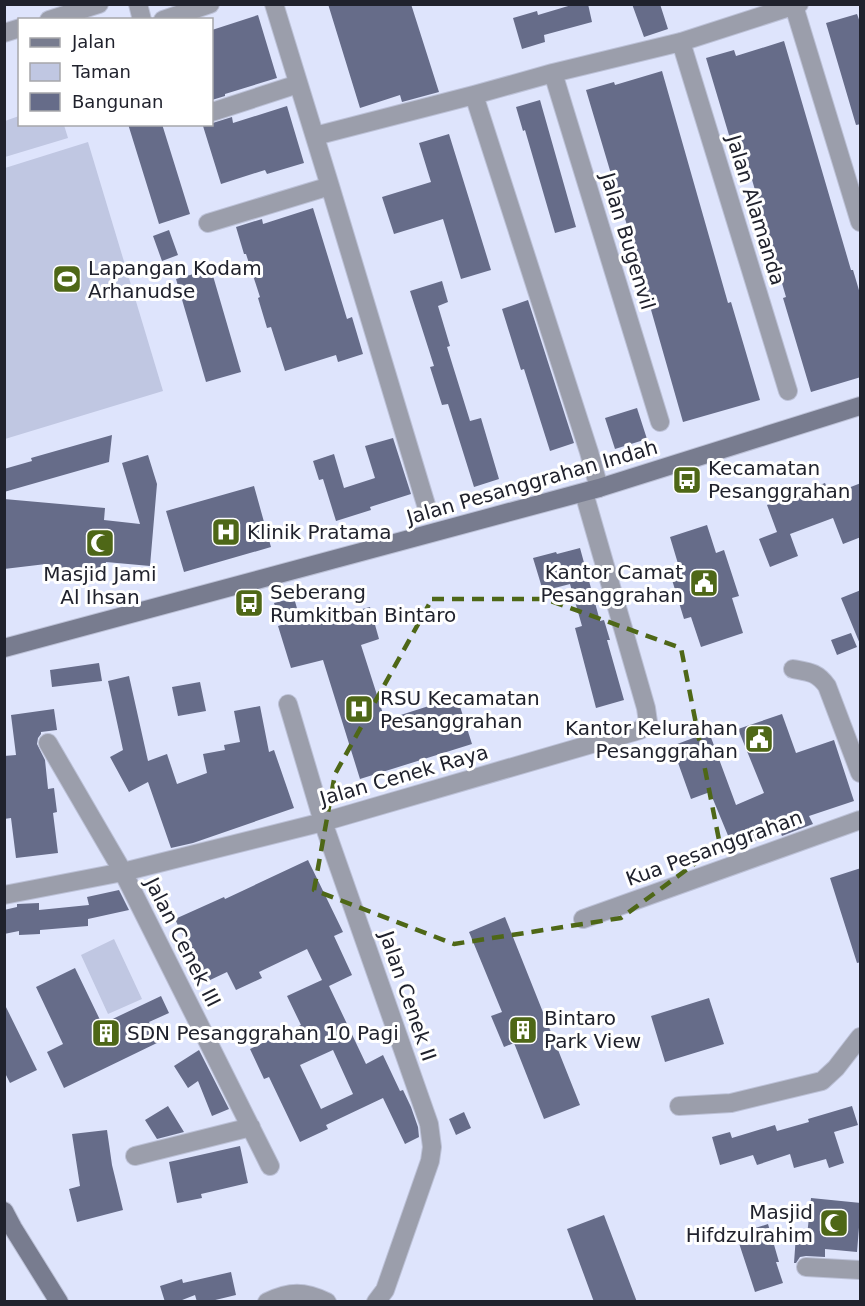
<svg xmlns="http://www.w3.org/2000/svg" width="865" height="1306" font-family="'DejaVu Sans',sans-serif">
<rect width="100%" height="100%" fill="#dee4fc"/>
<path fill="#c0c7e2" d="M19,116L20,124L64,125L68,138L5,157V121Z
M88,142L163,391L5,439V168Z
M114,939L142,999L108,1014L81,955Z"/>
<path fill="#666c89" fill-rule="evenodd" d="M328,4H411L439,92L402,102L400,95L360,108Z
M575,4H588L592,22L544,35L545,42L522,49L513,18L537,11L538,15Z
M632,4H660L668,29L644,37Z
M857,14L861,25V124L856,125L826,23Z
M258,15L277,78L225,94V96L212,100V30Z
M784,41L851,270H853L861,297V377L811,392L783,298L786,297L746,159L737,162L706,58L734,50L736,56Z
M662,71L728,303L731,302L760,400L683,422L618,194H617L586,90L614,82L615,85Z
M540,100L576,227L555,233L525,130L523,131L516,107Z
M287,106L304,163L267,174L265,170L221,184L203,126L232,117L233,123Z
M128,124H162L190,214L159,224Z
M449,134L491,270L461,279L443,219L394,234L382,197L431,182L419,143Z
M313,208L347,319L352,317L363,354L338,362L336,355L285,371L271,327L267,328L258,298L260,297L246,254H244L236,227L262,219L263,224Z
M169,230L178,255L162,261L153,236Z
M211,269L241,372L206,382L176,279Z
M442,281L448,302L438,306L450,346L447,347L470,421L481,418L499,479L474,487L448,404L442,405L430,367L434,366L410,291Z
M528,300L574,443L550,451L524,369L521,370L502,309Z
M637,408L647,439L615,449L605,418Z
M112,435L109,462L4,492V469L32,461L31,458Z
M393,438L411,494L370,507L371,510L336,521L323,479L319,480L313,461L334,454L344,488L375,478L365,446Z
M148,455L157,484L150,566L106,562L104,574L46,569V564L4,569V499L105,508L104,520L140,524L122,463Z
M825,483L830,495L861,483V537L843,544L833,518L790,534L798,556L770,567L759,539L777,532L767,505Z
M254,486L271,547L184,572L166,511Z
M707,525L716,553L724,550L739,596L732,598L743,633L701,647L691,617L684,619L669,570L679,567L670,537Z
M580,548L600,621L604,620L610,640H607L624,700L596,708L575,628L582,626L570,584L543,591L533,558L556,552L557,554Z
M861,590V644H860L841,598Z
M294,598L301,622L346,609L347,613L370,607L379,639L361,645L385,720L457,697L472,744L360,779L323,660L291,668L278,626L281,625L274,603Z
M851,633L857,647L837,655L831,640Z
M99,663L102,681L52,687L50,670Z
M129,676L148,761L167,754L177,784L207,773L203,754L225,750L224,745L240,742L234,711L260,706L269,752L274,750L294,808L193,843L171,848L148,782L129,792L110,757L123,750L108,681Z
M200,682L206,711L178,716L172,687Z
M54,709L57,730L41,732V734L38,738L37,744L45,760L48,789L54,788L57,812L53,813L58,853L16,858L11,818L4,819V756L16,755L11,715Z
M782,714L796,753L834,740L854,801L809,816L813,824L792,832L782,836L780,831L734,850L710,792L691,799L672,746L709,732L736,805L764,793L738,729Z
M308,860L343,932L334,936L352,975L329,986L366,1064L383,1055L400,1091L403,1090L411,1107L418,1127L419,1137L405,1144L383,1098L326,1125L328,1129L300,1142L269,1077L264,1079L250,1049L301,1025L287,996L322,980L307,949L259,972L262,978L236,990L227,972L208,981L193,950L190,951L175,919L224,897L225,899ZM333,1050L353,1094L321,1109L300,1065Z
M861,868V962L857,963L830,878Z
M119,890L129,910L88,919V926L40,930V934L19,935V931L4,934V910L17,907V904L39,903V910L89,905L87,897Z
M505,917L580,1105L544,1119L514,1043L504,1047L491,1016L502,1012L469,932Z
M75,968L102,1024L161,996L169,1013L149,1022L159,1042L64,1088L47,1052L63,1044L36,987Z
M709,998L724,1044L665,1062L651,1016Z
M4,1003L37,1070L10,1083L4,1071Z
M199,1050L229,1109L212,1116L198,1081L188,1088L174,1066Z
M168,1106L184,1132L157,1139L145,1120Z
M852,1106L858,1125L834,1132L844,1163L829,1168L826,1159L794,1168L790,1154L757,1165L753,1155L720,1165L712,1137L730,1132L732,1138L775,1125L777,1131L809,1122L808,1119Z
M464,1112L471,1128L456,1135L449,1119Z
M107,1130L112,1165L123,1210L77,1222L69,1189L80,1186L72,1134Z
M240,1146L248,1183L201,1194L202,1198L177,1203L169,1162Z
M811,1198L861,1203L857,1252L825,1249V1257L806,1256L800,1257L796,1263H794L796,1235L807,1236Z
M604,1215L637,1302H594L567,1229Z
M768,1224L779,1262H776L783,1283L755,1292L736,1234Z
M231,1272L236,1295L207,1302H197L195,1295L177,1302H165L160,1286L182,1279L183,1283Z"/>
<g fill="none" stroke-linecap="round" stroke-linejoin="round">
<g stroke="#bcc1d7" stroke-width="20">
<path id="street" d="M138,4L142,20
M274,4L330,186L427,508
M794,6L860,222
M49,20L99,4
M163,20L210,4
M4,33L20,28
M681,42L788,391
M553,73L660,422
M474,95L589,452L599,488
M212,112L298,84
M315,136L474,95L553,73L681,42L799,4
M208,223L330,186
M793,669C809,672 817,672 827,686L860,773
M288,704L323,822L429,1124L432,1147L430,1161L385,1290L376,1302
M48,743L123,872L270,1166
M4,895L123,872L323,822L640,730L648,722L646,708L584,493
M583,919L860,820
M679,1106L731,1103L822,1081L836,1068L860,1037
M135,1156L251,1127
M806,1267L860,1270
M267,1302C290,1291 304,1291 327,1302"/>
</g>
<g stroke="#bcc1d7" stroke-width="20">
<path id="secondary" d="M4,648L599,488L860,406
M4,1211L13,1228L59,1302"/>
</g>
<use href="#street" stroke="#9b9eab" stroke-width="18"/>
<use href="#secondary" stroke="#787c8f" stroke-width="18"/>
</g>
<path fill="none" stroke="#4e6717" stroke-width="4.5" stroke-dasharray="12 8" stroke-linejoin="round" d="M432,599H545L681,648L720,845L621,918L454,944L314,890L335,774Z"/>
<defs>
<g id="stadium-square" transform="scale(1.5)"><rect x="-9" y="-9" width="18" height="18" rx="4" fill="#4e6717" stroke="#fff"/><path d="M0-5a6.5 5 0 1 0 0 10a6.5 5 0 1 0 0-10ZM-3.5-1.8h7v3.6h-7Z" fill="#fff"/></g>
<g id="bus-square" transform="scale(1.5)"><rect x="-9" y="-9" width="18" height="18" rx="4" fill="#4e6717" stroke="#fff"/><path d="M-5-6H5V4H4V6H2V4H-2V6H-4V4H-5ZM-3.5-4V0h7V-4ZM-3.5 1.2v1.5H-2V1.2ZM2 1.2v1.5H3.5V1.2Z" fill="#fff"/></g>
<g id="hospital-square" transform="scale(1.5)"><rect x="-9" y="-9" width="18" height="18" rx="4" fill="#4e6717" stroke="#fff"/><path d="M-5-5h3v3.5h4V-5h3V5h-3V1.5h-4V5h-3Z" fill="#fff"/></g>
<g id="mosque-square" transform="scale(1.5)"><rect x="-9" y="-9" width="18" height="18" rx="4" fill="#4e6717" stroke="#fff"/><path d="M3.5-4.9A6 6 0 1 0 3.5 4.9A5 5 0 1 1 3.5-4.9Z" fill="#fff"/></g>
<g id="civic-square" transform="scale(1.5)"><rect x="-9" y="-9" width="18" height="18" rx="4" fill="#4e6717" stroke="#fff"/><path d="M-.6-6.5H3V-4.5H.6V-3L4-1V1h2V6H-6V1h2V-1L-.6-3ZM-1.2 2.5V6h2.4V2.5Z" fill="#fff"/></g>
<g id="building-square" transform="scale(1.5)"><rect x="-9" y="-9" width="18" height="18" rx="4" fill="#4e6717" stroke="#fff"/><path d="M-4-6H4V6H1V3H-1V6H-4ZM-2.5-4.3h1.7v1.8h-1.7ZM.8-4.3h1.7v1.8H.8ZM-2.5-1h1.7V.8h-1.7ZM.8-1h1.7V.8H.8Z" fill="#fff"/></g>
</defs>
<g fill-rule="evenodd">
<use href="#stadium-square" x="67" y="279"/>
<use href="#bus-square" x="687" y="480"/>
<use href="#hospital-square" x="226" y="532"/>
<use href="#mosque-square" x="100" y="543"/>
<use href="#civic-square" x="704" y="583"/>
<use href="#bus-square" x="249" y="603"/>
<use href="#hospital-square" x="359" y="709"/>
<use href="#civic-square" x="759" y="739"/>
<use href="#building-square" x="523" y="1030"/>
<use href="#building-square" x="106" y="1033"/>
<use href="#mosque-square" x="834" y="1223"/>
</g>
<g text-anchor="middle" stroke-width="6" stroke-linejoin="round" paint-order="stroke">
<g font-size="20" fill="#20222d" stroke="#fff">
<text transform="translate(756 210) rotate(73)" y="7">Jalan Alamanda</text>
<text transform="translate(628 241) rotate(73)" y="7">Jalan Bugenvil</text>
<text transform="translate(532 482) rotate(-16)" y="7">Jalan Pesanggrahan Indah</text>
<text transform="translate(404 775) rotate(-16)" y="7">Jalan Cenek Raya</text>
<text transform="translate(714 848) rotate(-20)" y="7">Kua Pesanggrahan</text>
<text transform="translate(183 942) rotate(63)" y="7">Jalan Cenek III</text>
<text transform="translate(408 996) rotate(71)" y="7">Jalan Cenek II</text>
</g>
<g font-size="20" fill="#20222d" stroke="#fff" text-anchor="start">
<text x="88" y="275">Lapangan Kodam<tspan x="88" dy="23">Arhanudse</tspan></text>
<text x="708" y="475">Kecamatan<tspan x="708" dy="23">Pesanggrahan</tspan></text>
<text x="247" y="539">Klinik Pratama</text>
<text x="683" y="579" text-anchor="end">Kantor Camat<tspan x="683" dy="23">Pesanggrahan</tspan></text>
<text x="100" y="581" text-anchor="middle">Masjid Jami<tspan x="100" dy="23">Al Ihsan</tspan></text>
<text x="270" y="599">Seberang<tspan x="270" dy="23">Rumkitban Bintaro</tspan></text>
<text x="380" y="705">RSU Kecamatan<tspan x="380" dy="23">Pesanggrahan</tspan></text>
<text x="738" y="735" text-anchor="end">Kantor Kelurahan<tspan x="738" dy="23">Pesanggrahan</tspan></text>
<text x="544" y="1025">Bintaro<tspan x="544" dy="23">Park View</tspan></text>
<text x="127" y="1040">SDN Pesanggrahan 10 Pagi</text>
<text x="813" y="1219" text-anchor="end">Masjid<tspan x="813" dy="23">Hifdzulrahim</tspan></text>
</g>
</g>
<rect width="865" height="1306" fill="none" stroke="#20222d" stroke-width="12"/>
<rect x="18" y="18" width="195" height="108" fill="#ffffff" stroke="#a6a7ab" stroke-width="1.5"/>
<rect x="30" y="38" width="30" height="9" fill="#787c8f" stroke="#a6a7ab" stroke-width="1.5"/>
<text x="72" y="48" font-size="18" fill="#20222d">Jalan</text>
<rect x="30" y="63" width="30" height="18" fill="#c0c7e2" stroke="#a6a7ab" stroke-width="1.5"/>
<text x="72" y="78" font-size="18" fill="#20222d">Taman</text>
<rect x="30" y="93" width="30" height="18" fill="#666c89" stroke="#a6a7ab" stroke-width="1.5"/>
<text x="72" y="108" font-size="18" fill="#20222d">Bangunan</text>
</svg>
